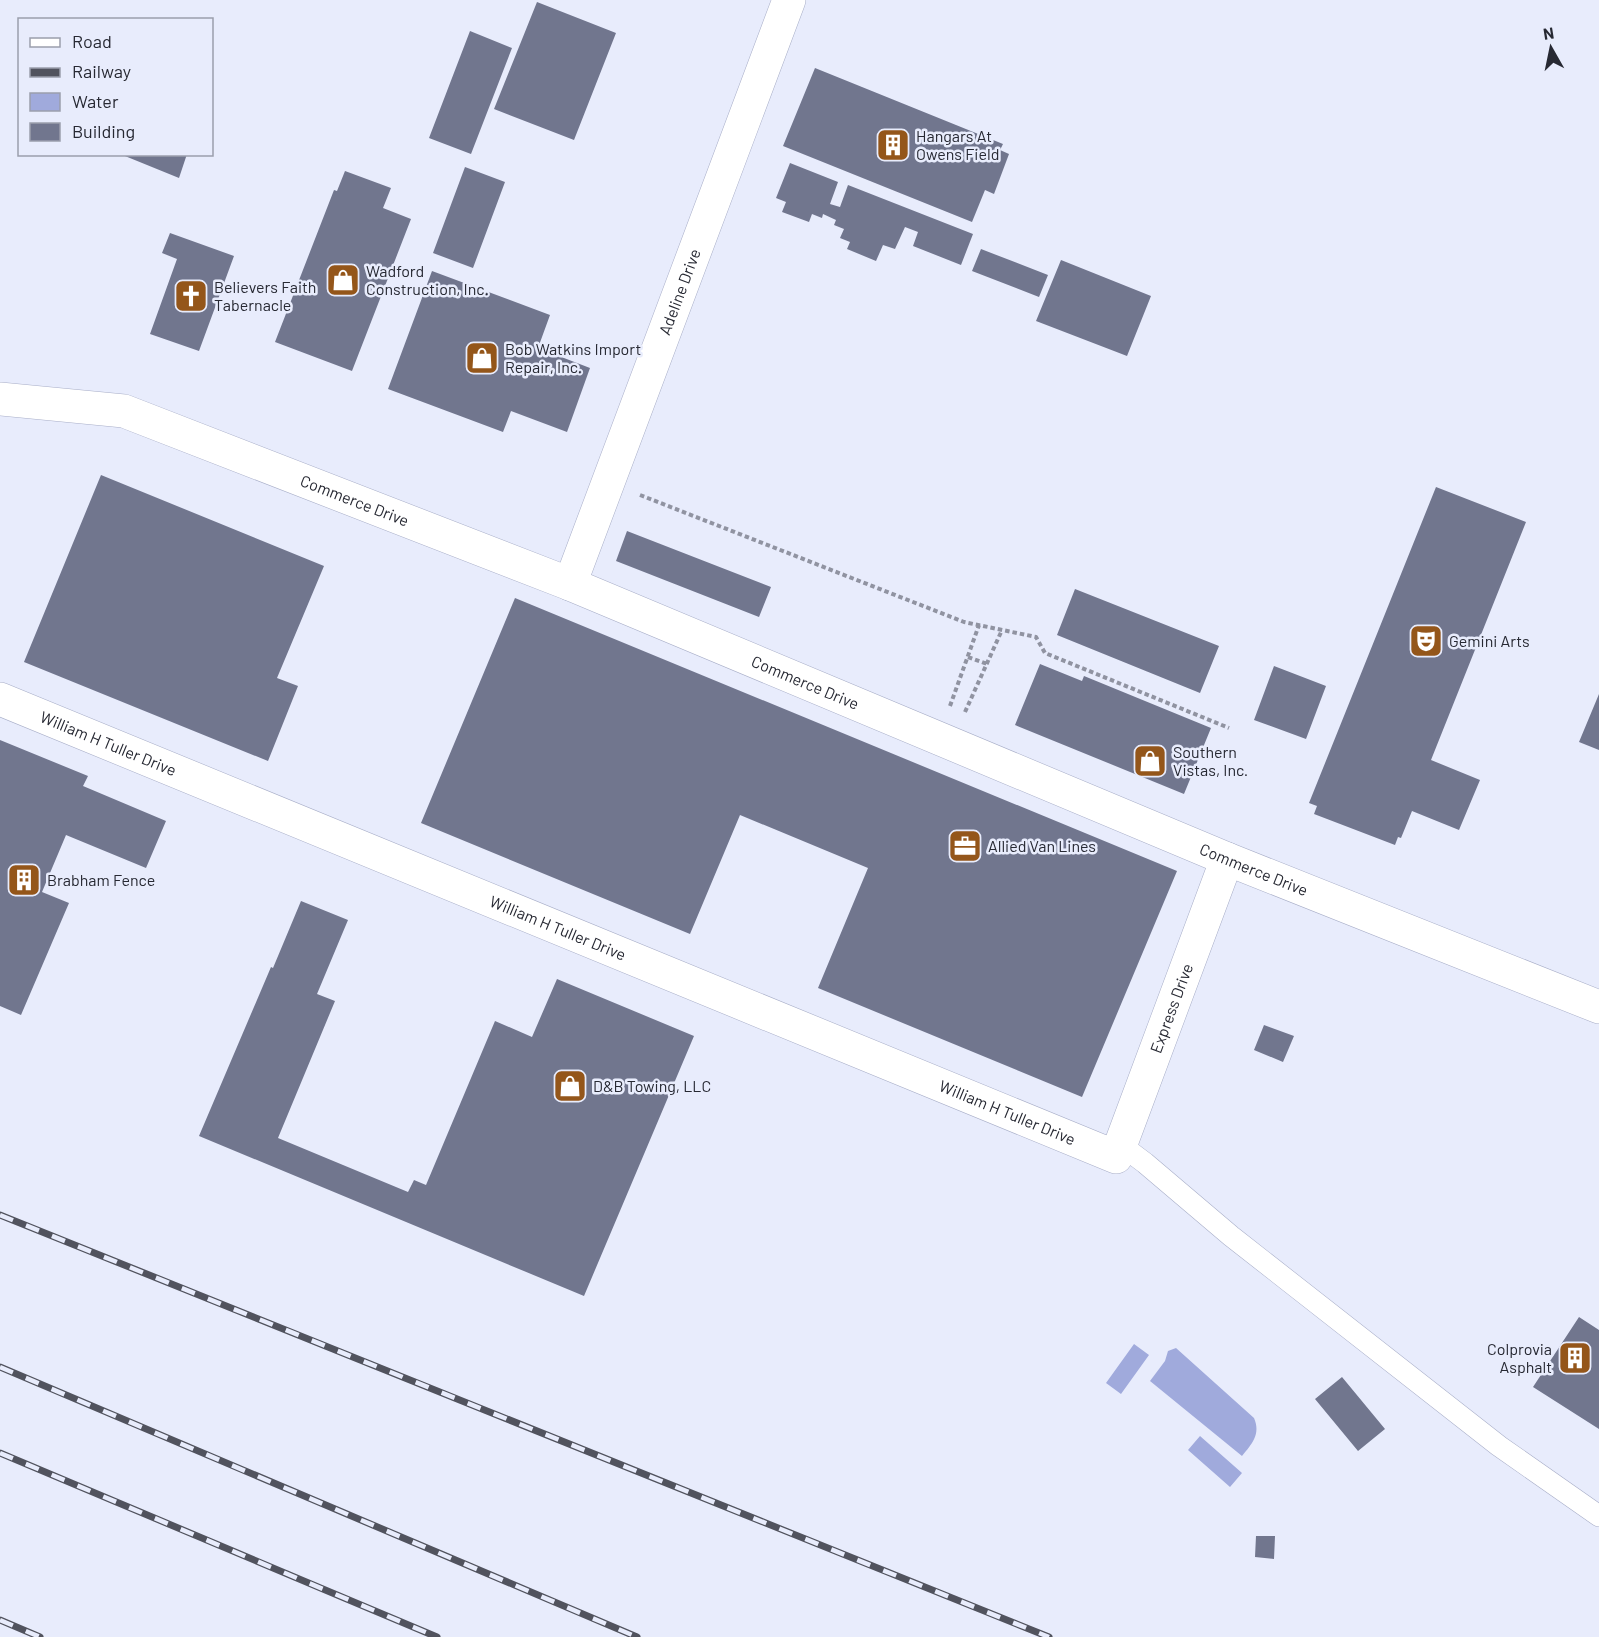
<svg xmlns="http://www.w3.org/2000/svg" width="1599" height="1637" font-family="Barlow,sans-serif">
<rect width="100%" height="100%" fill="#e8ecfc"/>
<path fill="#a0aadc" d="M1134,1344L1149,1355L1121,1394L1106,1383Z
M1176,1348L1254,1418C1261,1434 1252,1444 1242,1456L1150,1381L1165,1361L1168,1351Z
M1200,1436L1242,1473L1230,1487L1188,1450Z"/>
<path fill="#71768e" d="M537,2L616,33L574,140L494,109Z
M470,31L512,48L471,154L429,138Z
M815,68L1003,144L1000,150L1009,154L994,194L985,190L972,222L783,146Z
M120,154H187L179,178Z
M790,163L838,182L830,204L840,207L848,185L973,234L961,265L913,246L918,232L905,227L895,249L883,245L876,261L847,249L850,242L840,238L844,229L834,225L836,220L823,214L822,218L812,214L809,222L782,212L786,202L776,198Z
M465,167L505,182L473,268L433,253Z
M345,171L391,188L383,208L411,219L352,371L275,342L334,190L337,191Z
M170,233L234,256L199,351L150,334L177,259L162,253Z
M981,249L1048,275L1039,297L972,271Z
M1061,260L1151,296L1127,356L1036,321Z
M432,271L550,315L538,348L590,368L567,432L511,411L503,432L388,389Z
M101,475L324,566L277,678L298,686L268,761L24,662Z
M1436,487L1526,522L1431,760L1480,780L1459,830L1412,811L1401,838L1398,837L1395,845L1314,814L1317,806L1309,803Z
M627,531L771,587L759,617L616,561Z
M1075,589L1219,646L1200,693L1057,635Z
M515,598L1177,871L1082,1097L818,988L868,868L740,815L690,934L421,823Z
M1040,664L1082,681L1084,676L1211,728L1184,794L1015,725Z
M1274,666L1326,686L1306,739L1254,720Z
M1599,694V750L1579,742Z
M0,740L88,776L83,786L166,821L146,868L66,835L42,892L69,903L21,1015L0,1006Z
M301,901L348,920L317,994L335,1001L278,1138L408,1192L414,1180L426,1185L495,1021L532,1037L557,979L694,1036L584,1296L199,1136L271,967L273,968Z
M1264,1025L1294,1036L1283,1062L1254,1050Z
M1579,1317L1599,1330V1429L1533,1387Z
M1342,1377L1385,1429L1358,1451L1315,1399Z
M1256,1536H1275L1274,1559L1255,1557Z"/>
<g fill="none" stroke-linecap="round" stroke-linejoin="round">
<g stroke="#a8aec8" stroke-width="22">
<path id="lane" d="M1121,1145L1145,1163L1231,1236L1499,1446L1599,1516"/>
</g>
<g stroke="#a8aec8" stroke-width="34">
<g id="street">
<path id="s1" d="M0,399L124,411L570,584L1227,859L1599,1007"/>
<path id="s2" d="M570,584L789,0"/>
<path id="s3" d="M0,699L1116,1157L1227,859"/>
</g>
</g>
<path stroke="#9093a1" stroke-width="4" stroke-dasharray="4.5 3" stroke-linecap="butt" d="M640,495L964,622L1036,637L1045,653L1229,728
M968,657L987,664
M950,706L979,625
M965,712L1002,630"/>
<use href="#lane" stroke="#fff" stroke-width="21"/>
<use href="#street" stroke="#fff" stroke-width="33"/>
<g stroke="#51535e" stroke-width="7">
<path id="rail" d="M0,1215L1049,1637
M0,1367L637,1637
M0,1453L437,1637
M0,1620L40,1637"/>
</g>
<use href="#rail" stroke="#e8ecfc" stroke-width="4.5" stroke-dasharray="14" stroke-linecap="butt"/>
</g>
<defs>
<g id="building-square" transform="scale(1.725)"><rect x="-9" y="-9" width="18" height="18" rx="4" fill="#94561a" stroke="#e8ecfc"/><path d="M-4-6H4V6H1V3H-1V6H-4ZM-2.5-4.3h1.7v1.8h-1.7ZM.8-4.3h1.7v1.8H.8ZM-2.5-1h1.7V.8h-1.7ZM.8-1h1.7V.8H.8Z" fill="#fff"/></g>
<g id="shop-square" transform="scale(1.725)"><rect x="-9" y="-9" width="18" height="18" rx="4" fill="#94561a" stroke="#e8ecfc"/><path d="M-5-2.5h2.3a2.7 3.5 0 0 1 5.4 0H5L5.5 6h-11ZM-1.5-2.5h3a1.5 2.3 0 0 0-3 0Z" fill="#fff"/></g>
<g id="church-square" transform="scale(1.725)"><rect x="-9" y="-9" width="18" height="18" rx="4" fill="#94561a" stroke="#e8ecfc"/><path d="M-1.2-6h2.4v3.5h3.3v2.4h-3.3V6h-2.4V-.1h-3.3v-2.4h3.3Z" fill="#fff"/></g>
<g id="theatre-square" transform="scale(1.725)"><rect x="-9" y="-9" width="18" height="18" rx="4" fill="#94561a" stroke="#e8ecfc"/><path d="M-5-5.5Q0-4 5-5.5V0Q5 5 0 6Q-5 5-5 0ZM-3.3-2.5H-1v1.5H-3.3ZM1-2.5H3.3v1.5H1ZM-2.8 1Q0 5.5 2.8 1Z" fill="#fff"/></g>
<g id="office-square" transform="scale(1.725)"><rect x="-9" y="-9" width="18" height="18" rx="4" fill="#94561a" stroke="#e8ecfc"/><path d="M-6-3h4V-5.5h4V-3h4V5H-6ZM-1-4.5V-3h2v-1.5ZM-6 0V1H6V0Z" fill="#fff"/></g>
</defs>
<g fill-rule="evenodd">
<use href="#building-square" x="893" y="145"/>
<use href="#shop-square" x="343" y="280"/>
<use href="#church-square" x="191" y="296"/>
<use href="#shop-square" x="482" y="358"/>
<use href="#theatre-square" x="1426" y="641"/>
<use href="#shop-square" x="1150" y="761"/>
<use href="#office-square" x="965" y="846"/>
<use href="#building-square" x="24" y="880"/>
<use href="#shop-square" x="570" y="1086"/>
<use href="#building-square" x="1575" y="1358"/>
</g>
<g text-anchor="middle" stroke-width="5" stroke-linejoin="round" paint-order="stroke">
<g font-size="16" fill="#272933" stroke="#e8ecfc" text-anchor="start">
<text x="916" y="142">Hangars At<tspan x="916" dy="18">Owens Field</tspan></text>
<text x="366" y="277">Wadford<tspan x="366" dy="18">Construction, Inc.</tspan></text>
<text x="214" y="293">Believers Faith<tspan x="214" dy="18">Tabernacle</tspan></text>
<text x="505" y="355">Bob Watkins Import<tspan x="505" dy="18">Repair, Inc.</tspan></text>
<text x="1449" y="647">Gemini Arts</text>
<text x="1173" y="758">Southern<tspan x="1173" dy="18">Vistas, Inc.</tspan></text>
<text x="988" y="852">Allied Van Lines</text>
<text x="47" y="886">Brabham Fence</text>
<text x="593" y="1092">D&amp;B Towing, LLC</text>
<text x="1552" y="1355" text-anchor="end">Colprovia<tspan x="1552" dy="18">Asphalt</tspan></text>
</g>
<g font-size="16" fill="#272933" stroke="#e8ecfc">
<text dy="6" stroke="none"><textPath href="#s2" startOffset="312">Adeline Drive</textPath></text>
<text dy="6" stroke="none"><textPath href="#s1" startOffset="372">Commerce Drive</textPath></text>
<text dy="6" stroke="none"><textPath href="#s1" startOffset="858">Commerce Drive</textPath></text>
<text dy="6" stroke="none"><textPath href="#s3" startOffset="117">William H Tuller Drive</textPath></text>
<text dy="6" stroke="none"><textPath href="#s1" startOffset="1344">Commerce Drive</textPath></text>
<text dy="6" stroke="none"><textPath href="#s3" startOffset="603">William H Tuller Drive</textPath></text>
<text dy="6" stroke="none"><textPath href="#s3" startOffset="1365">Express Drive</textPath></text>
<text dy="6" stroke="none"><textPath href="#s3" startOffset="1089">William H Tuller Drive</textPath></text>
</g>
</g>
<rect x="18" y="18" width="195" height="138" fill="#e8ecfc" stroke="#9b9eac" stroke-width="1.5"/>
<rect x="30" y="38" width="30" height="9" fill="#ffffff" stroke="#9b9eac" stroke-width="1.5"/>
<text x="72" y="48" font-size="18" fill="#272933">Road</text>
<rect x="30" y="68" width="30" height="9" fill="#51535e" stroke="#9b9eac" stroke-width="1.5"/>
<text x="72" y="78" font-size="18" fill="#272933">Railway</text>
<rect x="30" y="93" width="30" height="18" fill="#a0aadc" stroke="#9b9eac" stroke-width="1.5"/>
<text x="72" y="108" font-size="18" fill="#272933">Water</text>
<rect x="30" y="123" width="30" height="18" fill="#71768e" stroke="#9b9eac" stroke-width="1.5"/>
<text x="72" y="138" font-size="18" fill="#272933">Building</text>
<g transform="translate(1551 48) rotate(351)" stroke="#e8ecfc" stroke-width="4.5" paint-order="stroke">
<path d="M0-4.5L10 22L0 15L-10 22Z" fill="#272933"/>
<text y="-9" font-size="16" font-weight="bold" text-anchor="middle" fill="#272933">N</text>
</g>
</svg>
